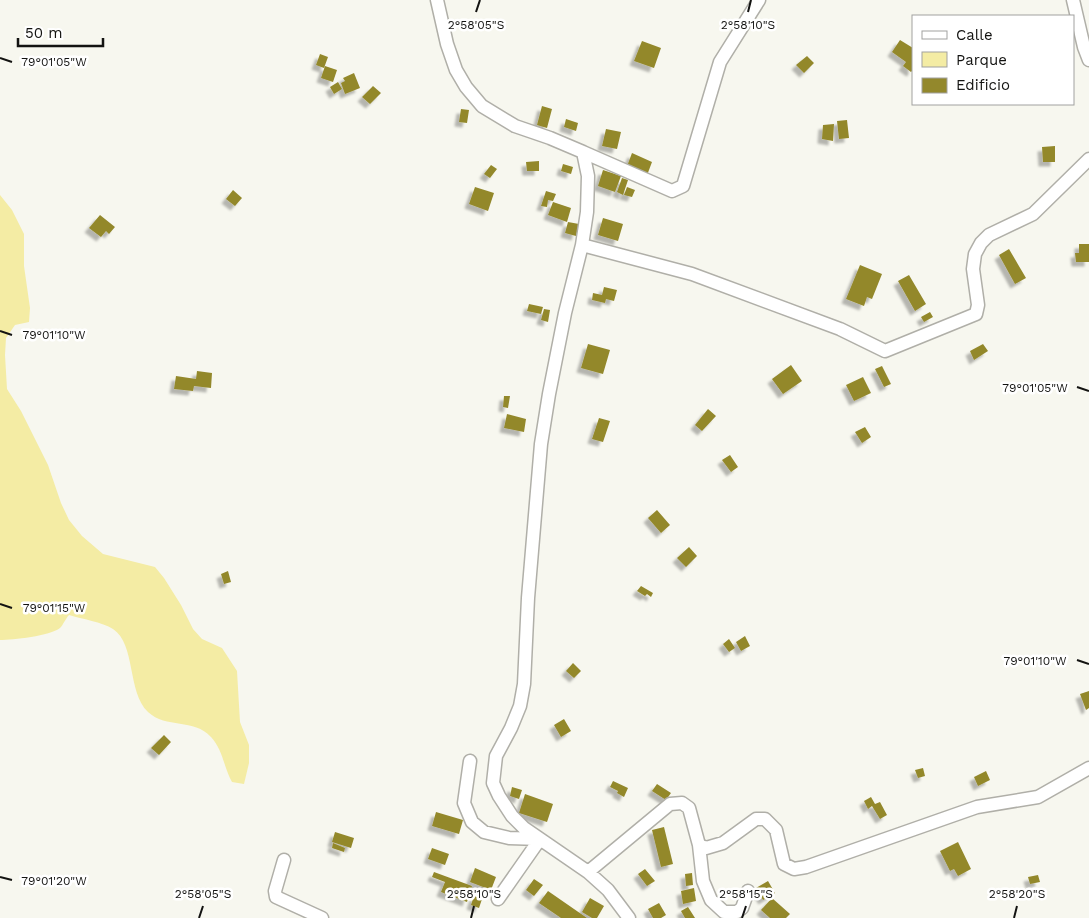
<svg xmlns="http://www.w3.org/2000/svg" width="1089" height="918" font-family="'Work Sans',sans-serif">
<defs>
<filter id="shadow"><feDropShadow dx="-4.5" dy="4.5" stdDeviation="1" flood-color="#0004"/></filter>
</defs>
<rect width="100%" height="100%" fill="#f7f7ef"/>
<path fill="#f4eca4" d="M0,195L12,210L24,234V266L30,308L29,322L15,325L6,338L5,355L7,389L21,411L48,465L61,503L69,520L82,536L103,554L155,567L164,578L181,605L193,629L202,639L222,648L237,671L240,722L249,745V763L244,784L232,782C224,768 223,750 211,737C194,718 166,729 148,712C127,692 136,644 113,629C102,622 82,619 69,615C66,618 63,625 60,628C50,636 13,640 0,640Z"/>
<path fill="#93882c" filter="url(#shadow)" d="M900,40L913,48V70L911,72L903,66L906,62L892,52Z
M642,41L661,48L654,68L634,61Z
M320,54L328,57L324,68L316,65Z
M807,56L814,63L804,73L796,65Z
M325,66L337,70L333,82L321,78Z
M354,73L360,88L345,94L341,83L345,81L343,78Z
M338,82L342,89L334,94L330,87Z
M373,86L381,93L370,104L362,97Z
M542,106L552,109L547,128L537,125Z
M461,109L469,110L467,123L459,122Z
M566,119L578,123L576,131L564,127Z
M847,120L849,138L839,139L837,121Z
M834,124L833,141L822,139L823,125Z
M606,129L621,132L617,149L602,146Z
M1055,146V162H1043L1042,147Z
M632,153L652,162L646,178L626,169Z
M539,161V171H527L526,162Z
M563,164L573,167L571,174L561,171Z
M491,165L497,169L490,178L484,174Z
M603,170L621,176L615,192L598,186Z
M622,178L628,180L623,195L617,192Z
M475,187L494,193L488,211L469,204Z
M627,187L635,190L632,197L624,195Z
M233,190L242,198L235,206L226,199Z
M546,191L556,194L553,201L548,200L547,207L541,206Z
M553,202L571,208L567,222L548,215Z
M100,215L115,227L109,234L106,231L101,237L89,228Z
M603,218L623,224L618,241L598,235Z
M568,222L579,224L576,236L565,233Z
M1079,244H1089V262H1076L1075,253H1079Z
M1009,249L1026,278L1015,284L999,255Z
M860,265L882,274L872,299L867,297L864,306L846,299Z
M909,275L926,304L915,311L898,281Z
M604,287L617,290L614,301L606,299L605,303L592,300L593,293L602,295Z
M529,304L543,307L541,314L527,311Z
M544,309L550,310L548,322L541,320Z
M930,312L933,317L924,322L921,317Z
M588,344L610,350L603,374L581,368Z
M983,344L988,351L974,360L970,351Z
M791,365L802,381L783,394L772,379Z
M882,366L891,384L884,387L875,369Z
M197,371L212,373L211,388L194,386L193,391L174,389L176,376L196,379Z
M863,377L871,393L854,401L846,385Z
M504,396H510L508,408L503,407Z
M708,409L716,416L702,431L695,425Z
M507,414L526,419L524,432L504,428Z
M599,418L610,421L603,442L592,439Z
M865,427L871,437L862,443L855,432Z
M730,455L738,467L731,472L722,460Z
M657,510L670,525L661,533L648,518Z
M689,547L697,556L686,567L677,558Z
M228,571L231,582L224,584L221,574Z
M641,586L653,593L651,597L647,594L645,596L637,591Z
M745,636L750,646L741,651L736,642Z
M729,639L735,648L729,652L723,644Z
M573,663L581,671L574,678L566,671Z
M1089,691V708L1086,710L1080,694Z
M564,719L571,731L561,737L554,725Z
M164,735L171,742L159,755L151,748Z
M923,768L925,776L918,778L915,770Z
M986,771L990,780L978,786L974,777Z
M613,781L628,788L624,797L617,793L618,791L610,787Z
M657,784L671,793L666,800L652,791Z
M512,787L522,790L519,799L510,796Z
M525,794L553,804L547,822L519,813Z
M871,797L875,804L880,802L887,815L880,819L872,806L868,809L864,801Z
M436,812L463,820L459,834L432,826Z
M664,827L673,864L661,867L652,830Z
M335,832L354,838L351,848L332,842Z
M958,842L971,869L958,876L954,869L950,871L940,851Z
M333,843L345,848L344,852L332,848Z
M432,848L449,854L445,865L428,859Z
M475,868L496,877L491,890L470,882Z
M645,869L655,881L647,886L638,874Z
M434,872L472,886L467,902L441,892L445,882L432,877Z
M692,873L693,885L686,886L685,874Z
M1038,875L1040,882L1030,884L1028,877Z
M534,879L543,885L534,896L526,890Z
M768,881L775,893L763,900L756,888Z
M694,888L696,901L683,904L681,891Z
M548,891L587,918H561L539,903Z
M474,896L482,899L479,908L471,905Z
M590,898L604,906L597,918H592L582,912Z
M772,898L790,914L786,918H770L761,910Z
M659,903L666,915L661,918H653L648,909Z
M688,907L695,918H685L681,911Z"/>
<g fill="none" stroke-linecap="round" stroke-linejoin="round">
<g stroke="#b0afa8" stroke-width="15">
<path id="minor" d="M437,0L447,44L456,70L466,87L482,106L515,126L550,138L583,152L588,176L587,212L582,245L565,313L549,394L541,444L528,598L524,684L520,706L511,728L496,756L493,783L499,796L512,816L524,828L588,872L608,890L629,918
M1073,0L1084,47L1089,60
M583,152L672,191L683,186L720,62L759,0
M582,245L692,274L840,329L885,351L976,314L978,305L973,269L975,254L981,243L989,235L1033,214L1089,159
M470,761L464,803L472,822L484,832L509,838L540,839
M699,845L703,881L711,900L724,912H737L742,908L748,891
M284,860L275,891L276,897L322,918
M588,872L670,804L682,803L689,808L699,845L706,848L723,843L756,819H765L776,830L784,864L794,869L806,867L977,807L1038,797L1089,768
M498,899L540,839"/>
</g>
<use href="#minor" stroke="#fff" stroke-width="12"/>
</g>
<path fill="none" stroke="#131311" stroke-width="2" d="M476,12L480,0M748,12L751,0M0,58L12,62M0,331L12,335M1077,387L1089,391M0,604L12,608M1077,660L1089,664M0,877L12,880M199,918L203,906M471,918L474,906M742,918L746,906M1014,918L1017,906"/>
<g font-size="12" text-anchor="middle" fill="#131311" stroke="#fff" stroke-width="5" stroke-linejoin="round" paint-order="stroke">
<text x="476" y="29">2°58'05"S</text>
<text x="748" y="29">2°58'10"S</text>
<text x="54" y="66">79°01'05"W</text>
<text x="54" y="339">79°01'10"W</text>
<text x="1035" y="392">79°01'05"W</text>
<text x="54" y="612">79°01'15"W</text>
<text x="1035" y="665">79°01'10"W</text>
<text x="54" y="885">79°01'20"W</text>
<text x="203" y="898">2°58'05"S</text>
<text x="474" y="898">2°58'10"S</text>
<text x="746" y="898">2°58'15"S</text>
<text x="1017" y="898">2°58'20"S</text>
</g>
<rect x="912" y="15" width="162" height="90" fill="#ffffff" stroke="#a1a1a0"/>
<rect x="922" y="31" width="25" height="8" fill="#ffffff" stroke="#a1a1a0"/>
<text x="956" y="40" font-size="15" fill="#131311">Calle</text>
<rect x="922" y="52" width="25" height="15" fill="#f4eca4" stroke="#a1a1a0"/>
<text x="956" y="65" font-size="15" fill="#131311">Parque</text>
<rect x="922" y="78" width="25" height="15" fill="#93882c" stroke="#a1a1a0"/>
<text x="956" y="90" font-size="15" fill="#131311">Edificio</text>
<path d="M18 38v8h85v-8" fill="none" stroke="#131311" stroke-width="2.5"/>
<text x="25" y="38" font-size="15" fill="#131311" stroke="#ffffff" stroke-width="4" paint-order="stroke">50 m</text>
</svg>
